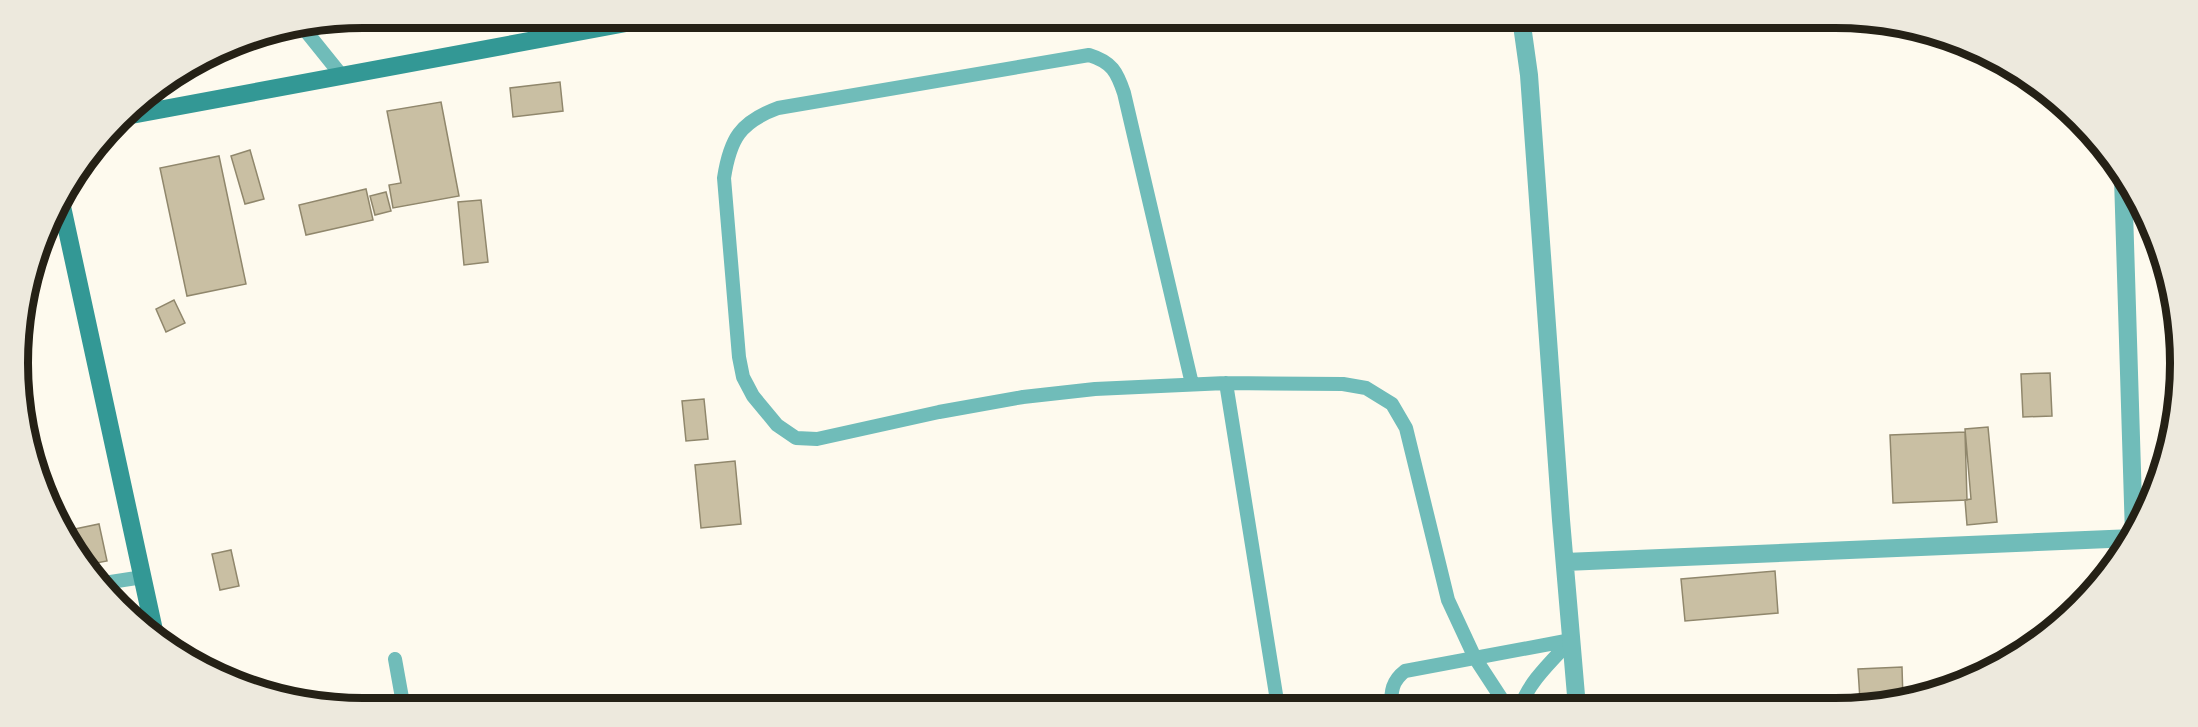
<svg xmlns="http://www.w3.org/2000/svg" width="2198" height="727" font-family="Commissioner,sans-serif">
<rect width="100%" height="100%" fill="#fefaee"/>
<path fill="#c9bfa3" stroke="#90876c" stroke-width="1.5" d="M560,82L563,111L513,117L510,88Z
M441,102L459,196L393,208L389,185L401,183L387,111Z
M250,150L264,199L245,204L231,156Z
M219,156L246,284L187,296L160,168Z
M366,189L373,220L306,235L299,205Z
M386,192L391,211L375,215L370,196Z
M481,200L488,262L464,265L458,202Z
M174,300L185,323L166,332L156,309Z
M2050,373L2052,416L2023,417L2021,374Z
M704,399L708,439L686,441L682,401Z
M1988,427L1997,522L1967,525L1965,500L1971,499L1965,429Z
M1965,432L1967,500L1893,503L1890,435Z
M735,461L741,524L701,528L695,465Z
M99,524L107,561L86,565L76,556L65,531Z
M231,550L239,586L220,590L212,554Z
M1775,571L1778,613L1685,621L1681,579Z
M1902,667L1903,700L1877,704V699L1860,700L1858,669Z"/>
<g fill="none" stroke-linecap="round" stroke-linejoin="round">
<path stroke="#70bcb9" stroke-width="14" d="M305,30L342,76
M1226,383L1278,707
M1192,384L1124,93C1117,72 1112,62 1089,55L778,108C740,122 730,139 724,178L739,357L743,377L753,396L777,425L796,438L817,439L939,412L1023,397L1095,389L1226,383L1343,384L1366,388L1392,404L1406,428L1448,600L1475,658L1507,707
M104,583L143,577
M395,659L404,709
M1391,707C1391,691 1392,681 1405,671L1571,640
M1521,707C1527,683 1555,658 1571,640"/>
<path stroke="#70bcb9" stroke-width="18" d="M1521,18L1529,75L1561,520L1577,707
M2123,178L2134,535
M1565,562L2133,538"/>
<path stroke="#339895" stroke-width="18" d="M126,116L653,18
M61,202L155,635"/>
</g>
<path d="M0 0H2198V727H0ZM363 28H1835A335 335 0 0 1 2170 363V363A335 335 0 0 1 1835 698H363A335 335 0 0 1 28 363V363A335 335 0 0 1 363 28Z" fill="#ede9dd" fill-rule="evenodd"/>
<path fill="none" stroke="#252116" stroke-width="8" d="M363 28H1835A335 335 0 0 1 2170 363V363A335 335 0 0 1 1835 698H363A335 335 0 0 1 28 363V363A335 335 0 0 1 363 28Z"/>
</svg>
